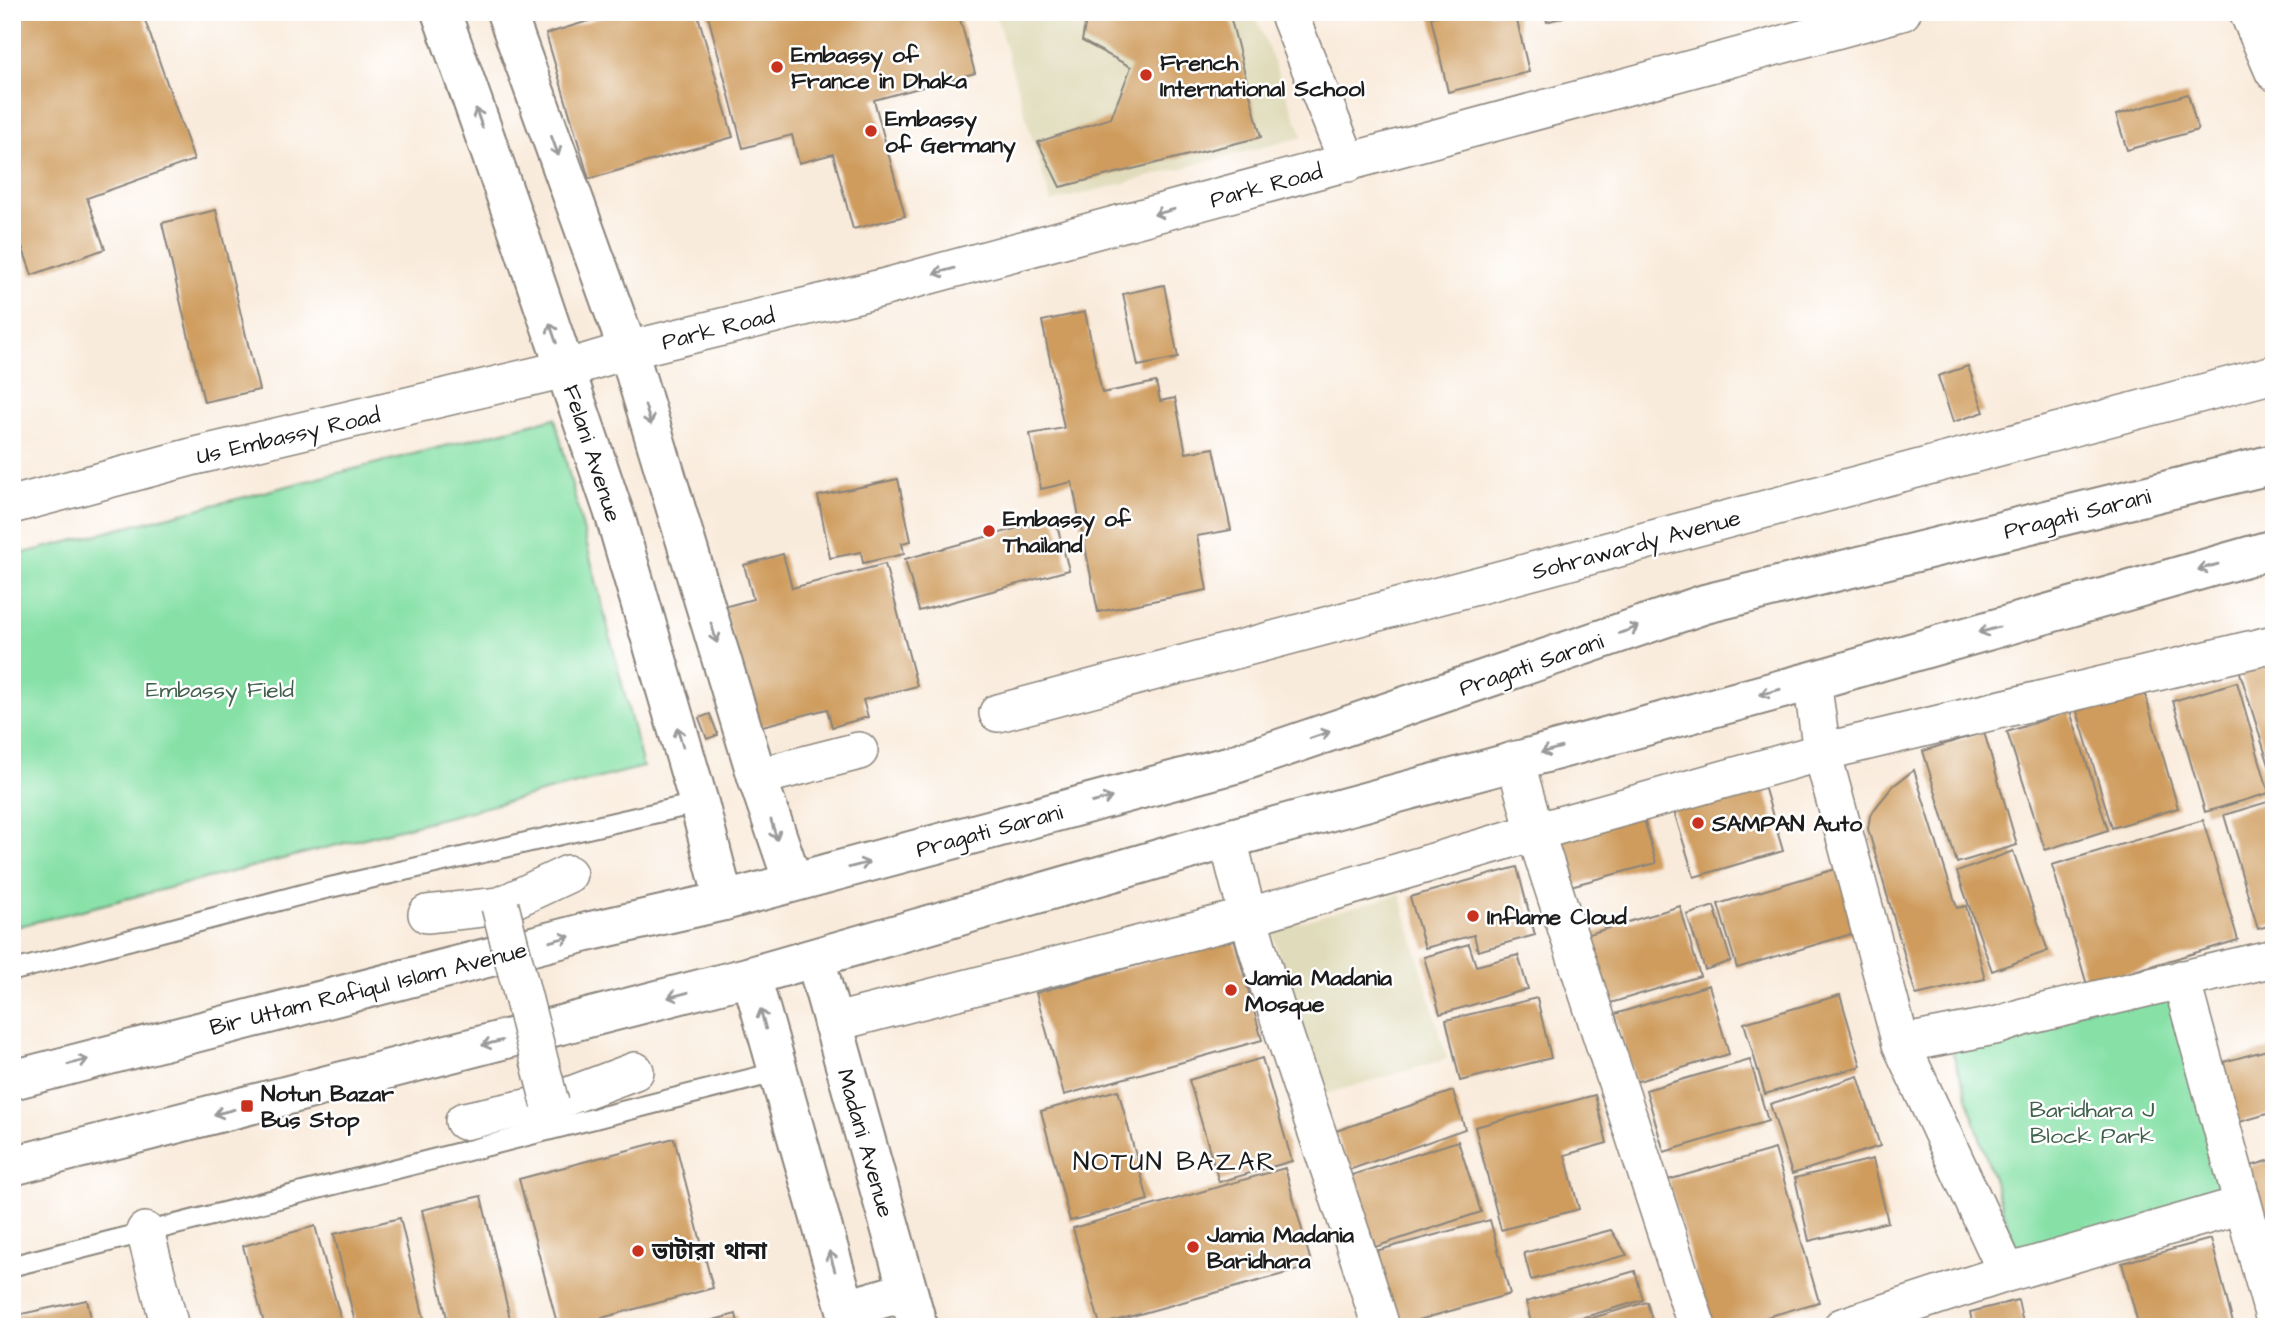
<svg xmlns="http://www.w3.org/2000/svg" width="2286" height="1339" font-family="'Architects Daughter','Noto Sans Bengali',sans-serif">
<rect width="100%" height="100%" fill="#fff"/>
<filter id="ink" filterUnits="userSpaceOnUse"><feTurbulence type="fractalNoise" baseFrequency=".0143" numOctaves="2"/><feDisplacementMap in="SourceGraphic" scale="14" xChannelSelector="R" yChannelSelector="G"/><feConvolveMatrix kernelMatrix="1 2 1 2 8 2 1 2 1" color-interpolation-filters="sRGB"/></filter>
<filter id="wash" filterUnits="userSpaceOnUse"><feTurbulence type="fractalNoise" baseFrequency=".00686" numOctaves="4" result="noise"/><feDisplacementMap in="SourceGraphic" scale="28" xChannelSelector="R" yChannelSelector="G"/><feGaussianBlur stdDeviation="1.57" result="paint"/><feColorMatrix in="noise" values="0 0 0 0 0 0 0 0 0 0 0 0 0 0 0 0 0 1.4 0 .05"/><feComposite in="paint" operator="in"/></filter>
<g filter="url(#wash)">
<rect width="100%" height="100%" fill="#f9ebdb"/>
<path fill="#e0dcbb" d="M995,12H1254L1303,137L1051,202Z
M1400,894L1447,1059L1319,1096L1272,930Z"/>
<path fill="#87e1a7" stroke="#527e62" stroke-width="2" d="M555,418L643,767L12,928V556Z
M2173,985L2228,1205L2018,1256L1951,1047Z"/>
<g id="blocks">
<path fill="#cf9c5d" d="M12,12H142L194,160L87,198L105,249L32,275L18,235L12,237Z
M618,12H697L733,137L589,179L546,34Z
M707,12H958L975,73L874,100L905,216L853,229L833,154L799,163L792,135L743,148Z
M1095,12H1229L1261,137L1060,187L1038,142L1111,118L1131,67L1082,41L1087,14Z
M1452,12H1515L1529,72L1448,92L1431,17Z
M1544,12H1576V13L1547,22Z
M2188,94L2198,130L2127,150L2116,115Z
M216,210L259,390L204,402L162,223Z
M1164,285L1178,358L1138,366L1123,294Z
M1085,312L1102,393L1156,382L1160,401L1175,398L1186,453L1214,448L1231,530L1197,536L1207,590L1098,612L1072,482L1041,489L1030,434L1064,428L1042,321Z
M1968,366L1984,412L1953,422L1938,376Z
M898,479L911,541L902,543L904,554L863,563L861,552L830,558L818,496Z
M1055,518L1069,570L919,611L905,559Z
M783,554L792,588L885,564L917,686L863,700L868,717L832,727L827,709L755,728L724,607L753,599L744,565Z
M2274,651V777L2273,778L2237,663Z
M2237,682L2269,793L2205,812L2173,701Z
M2144,691L2178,808L2112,828L2077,711Z
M2070,711L2108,830L2045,850L2007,732Z
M710,714L718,735L707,739L699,718Z
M1984,732L2017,845L1957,863L1923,751Z
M1914,770L1957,908L1966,906L1985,979L1916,995L1868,829L1870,816L1876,807L1893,786Z
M1762,779L1783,851L1694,877L1672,805Z
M2274,800V924L2258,929L2224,815Z
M1642,812L1656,863L1563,888L1549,838Z
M2203,820L2238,940L2087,985L2052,865Z
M2013,851L2048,951L1992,971L1957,872Z
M1517,867L1535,935L1478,951L1474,935L1425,948L1410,897Z
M1839,868L1858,932L1737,968L1718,904Z
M1680,906L1700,976L1607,1004L1586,935Z
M1714,906L1731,961L1705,970L1687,915Z
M1234,938L1262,1040L1064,1095L1036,993Z
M1469,944L1476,966L1518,955L1528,989L1440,1014L1424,957Z
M1709,985L1729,1054L1635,1082L1615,1014Z
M1840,995L1861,1066L1765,1094L1744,1023Z
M1537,998L1551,1058L1460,1081L1446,1020Z
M2274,1048V1112L2226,1126L2209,1066Z
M1262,1058L1292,1161L1219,1182L1189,1080Z
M1750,1060L1768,1121L1664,1152L1646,1090Z
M1858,1076L1880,1146L1792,1174L1770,1104Z
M1118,1090L1148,1200L1070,1221L1041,1111Z
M1453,1091L1465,1129L1349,1170L1336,1131Z
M1595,1095L1607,1143L1565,1155L1579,1209L1501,1230L1475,1127Z
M674,1138L713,1288L568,1327H558L519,1179Z
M1458,1141L1481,1212L1372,1248L1349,1176Z
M1775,1149L1819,1302L1732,1327H1711L1668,1180Z
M1873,1159L1888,1222L1809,1241L1795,1178Z
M2274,1159V1213L2256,1219L2241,1169Z
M1285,1168L1312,1266L1100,1325L1073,1228Z
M481,1196L512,1327H449L422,1210Z
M400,1218L426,1327H356L334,1234Z
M1490,1220L1510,1294L1394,1327L1372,1252Z
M315,1226L343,1327H265L243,1246Z
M1611,1230L1627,1255L1531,1280L1524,1253Z
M2211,1239L2234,1327H2139L2122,1263Z
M1635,1271L1643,1300L1550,1327H1532L1526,1302Z
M87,1300L93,1327H12V1316Z
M2018,1300L2024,1327H1973L1970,1312Z
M1647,1302L1654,1327H1564V1326Z
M736,1314L739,1327H691V1326Z"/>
</g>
</g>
<g filter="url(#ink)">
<use href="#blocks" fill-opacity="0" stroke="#8a847c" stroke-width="2"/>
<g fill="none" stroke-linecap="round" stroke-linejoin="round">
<g stroke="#8a847c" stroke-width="23">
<path id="lane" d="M12,971L319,890L699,803
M12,1266L778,1072"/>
</g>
<g stroke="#8a847c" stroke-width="40">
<path id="street" d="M1288,12L1348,163
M2248,12L2274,72
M12,505L195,456L565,369L628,350L882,288L1902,12
M1812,681L1822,752L1901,1044L2007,1273
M998,713L2274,374
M1515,760L1535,832L1697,1327
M757,777L859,751
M1228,839C1268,1005 1331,1164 1381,1327
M427,914L500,906L568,874
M2181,979L2274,1317
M832,1023L1247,917L1535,832L1822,752L2274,644
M1901,1044L1999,1025L2023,1017L2274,958
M464,1121L550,1103L635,1071
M145,1231L170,1327
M1842,1327L2007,1273L2242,1205"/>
</g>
<g stroke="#8a847c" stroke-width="42">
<path id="secondary" d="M441,12L521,239L615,516L699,803L724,901
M506,12L628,350L757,777L793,882
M815,958L918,1327
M751,976L851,1327
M846,1309L908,1291"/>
</g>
<g stroke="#8a847c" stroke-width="42">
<path id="primary" d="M12,1080L591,931L724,901L1235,764L1705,604L2274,464
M12,1166L751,976L1228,839L1812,681L2274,549"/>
</g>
<use href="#lane" stroke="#fff" stroke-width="19"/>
<use href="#street" stroke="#fff" stroke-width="37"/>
<use href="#secondary" stroke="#fff" stroke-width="38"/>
<use href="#primary" stroke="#fff" stroke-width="38"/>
<g stroke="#8a847c" stroke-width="40" stroke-linecap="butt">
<path id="street-bridge" d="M500,906L550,1103"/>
</g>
<use href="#street-bridge" stroke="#fff" stroke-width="37"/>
</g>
<defs><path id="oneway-shaft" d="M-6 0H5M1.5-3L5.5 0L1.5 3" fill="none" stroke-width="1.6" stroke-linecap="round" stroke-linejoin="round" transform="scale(1.75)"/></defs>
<g stroke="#999">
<use href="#oneway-shaft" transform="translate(479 118) rotate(-109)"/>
<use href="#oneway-shaft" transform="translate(555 146) rotate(70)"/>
<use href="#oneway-shaft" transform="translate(1164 212) rotate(165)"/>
<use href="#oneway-shaft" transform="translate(944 271) rotate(165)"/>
<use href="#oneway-shaft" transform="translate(553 333) rotate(-109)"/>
<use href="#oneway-shaft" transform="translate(648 415) rotate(73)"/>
<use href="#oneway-shaft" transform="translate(2208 567) rotate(164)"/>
<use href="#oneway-shaft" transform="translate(1629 630) rotate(-19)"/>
<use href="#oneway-shaft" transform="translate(1989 630) rotate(164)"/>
<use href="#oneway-shaft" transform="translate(714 633) rotate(73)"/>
<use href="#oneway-shaft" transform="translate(1770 692) rotate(165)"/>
<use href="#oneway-shaft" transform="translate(1320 735) rotate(-19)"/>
<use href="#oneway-shaft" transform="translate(680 737) rotate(-106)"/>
<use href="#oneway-shaft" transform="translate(1551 750) rotate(165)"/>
<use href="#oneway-shaft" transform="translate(1102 800) rotate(-15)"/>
<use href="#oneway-shaft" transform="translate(774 830) rotate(73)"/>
<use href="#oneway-shaft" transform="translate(859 865) rotate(-15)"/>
<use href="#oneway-shaft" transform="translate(560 939) rotate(-15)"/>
<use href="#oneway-shaft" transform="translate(678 995) rotate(165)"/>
<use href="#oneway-shaft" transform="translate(763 1019) rotate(-105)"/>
<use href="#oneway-shaft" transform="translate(492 1043) rotate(166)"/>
<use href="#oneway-shaft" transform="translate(78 1062) rotate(-15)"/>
<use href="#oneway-shaft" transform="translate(224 1112) rotate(166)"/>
<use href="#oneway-shaft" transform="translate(832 1261) rotate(-106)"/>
</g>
</g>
<g fill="#c8321e" stroke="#fff" stroke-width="2.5">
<circle cx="777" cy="67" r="7"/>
<circle cx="1146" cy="75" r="7"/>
<circle cx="871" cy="131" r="7"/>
<circle cx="989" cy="531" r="7"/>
<circle cx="1698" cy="823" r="7"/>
<circle cx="1473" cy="916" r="7"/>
<circle cx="1231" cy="990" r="7"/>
<rect x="240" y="1099" width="14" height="14" rx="3.5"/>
<circle cx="1193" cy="1247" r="7"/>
<circle cx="638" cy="1251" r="7"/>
</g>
<g text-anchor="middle" stroke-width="5" stroke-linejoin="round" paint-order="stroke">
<g font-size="23" font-weight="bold" fill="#1c1c1c" stroke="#fff" text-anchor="start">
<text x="791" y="62">Embassy of<tspan x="791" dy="26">France in Dhaka</tspan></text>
<text x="1160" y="70">French<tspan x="1160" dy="26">International School</tspan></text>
<text x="885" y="126">Embassy<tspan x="885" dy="26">of Germany</tspan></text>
<text x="1003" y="526">Embassy of<tspan x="1003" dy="26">Thailand</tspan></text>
<text x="1712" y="831">SAMPAN Auto</text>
<text x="1487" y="924">Inflame Cloud</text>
<text x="1245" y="985">Jamia Madania<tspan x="1245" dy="26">Mosque</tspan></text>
<text x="261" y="1101">Notun Bazar<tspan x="261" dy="26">Bus Stop</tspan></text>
<text x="1207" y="1242">Jamia Madania<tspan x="1207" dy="26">Baridhara</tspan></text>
<text x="652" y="1259">ভাটারা থানা</text>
</g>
<g font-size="23" fill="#1c1c1c" stroke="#fff">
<text transform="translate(1266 185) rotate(-15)" y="8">Park Road</text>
<text transform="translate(718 328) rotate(-14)" y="8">Park Road</text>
<text transform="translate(288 435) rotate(-13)" y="8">Us Embassy Road</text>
<text transform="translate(593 453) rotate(72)" y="8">Felani Avenue</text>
<text transform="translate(2077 513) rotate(-14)" y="8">Pragati Sarani</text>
<text transform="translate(1636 544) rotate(-15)" y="8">Sohrawardy Avenue</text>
<text transform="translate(1531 664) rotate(-19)" y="8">Pragati Sarani</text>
<text transform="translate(989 830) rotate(-15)" y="8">Pragati Sarani</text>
<text transform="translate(368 988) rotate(-14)" y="8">Bir Uttam Rafiqul Islam Avenue</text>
<text transform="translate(866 1143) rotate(74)" y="8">Madani Avenue</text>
</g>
<g font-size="23" fill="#41614d" stroke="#fff">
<text x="220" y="697">Embassy Field</text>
<text x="2092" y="1117">Baridhara J<tspan x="2092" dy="26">Block Park</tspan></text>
</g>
<g font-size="26" letter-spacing="2" fill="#1c1c1c" stroke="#fff">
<text x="1175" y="1170">NOTUN BAZAR</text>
</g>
</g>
<rect width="2286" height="1339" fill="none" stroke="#fff" stroke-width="42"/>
</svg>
